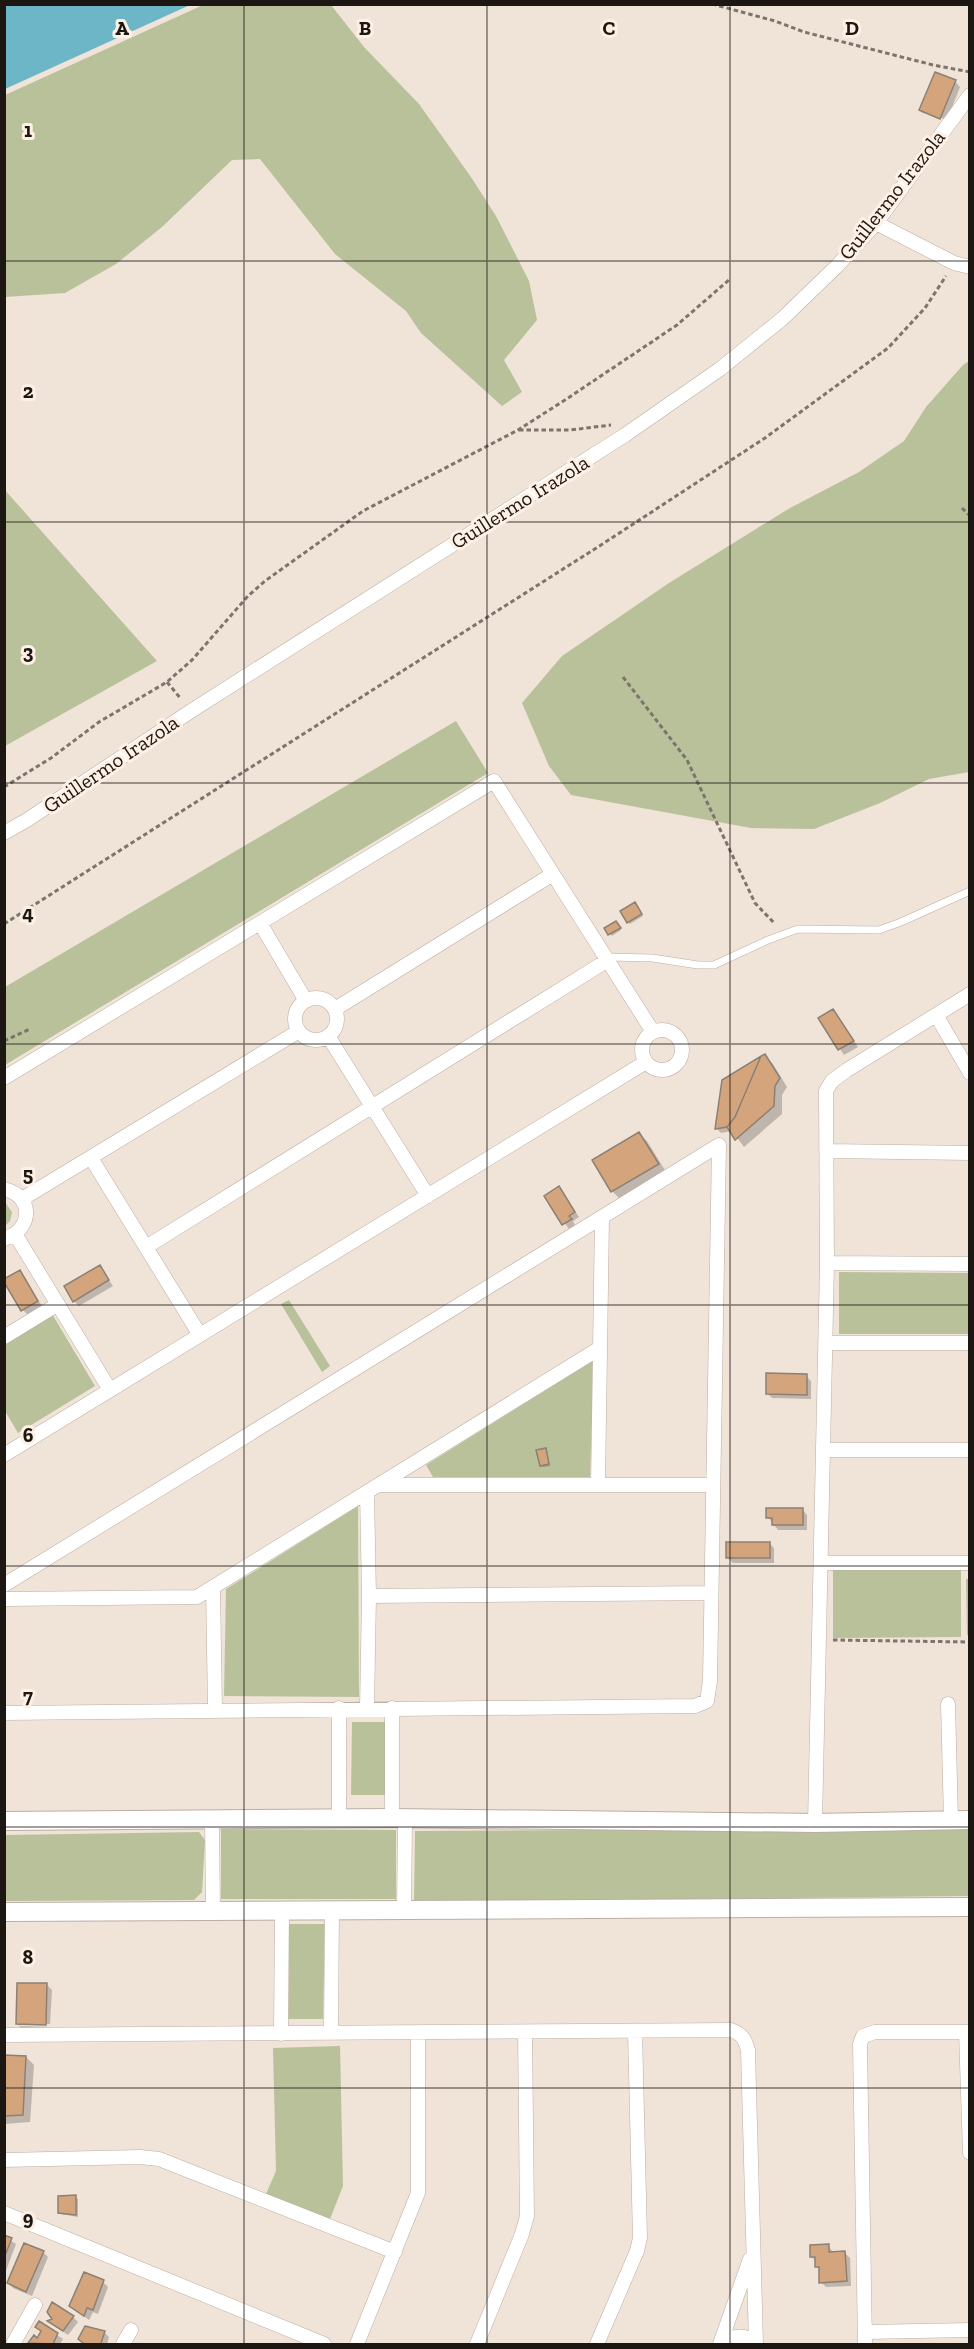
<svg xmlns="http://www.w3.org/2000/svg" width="974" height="2349" font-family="'Zilla Slab',serif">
<rect width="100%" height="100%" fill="#f0e3d7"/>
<path fill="#b9c19b" d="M203,5H331L364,47L419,104L471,177L496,216L529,281L537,320L504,360L522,392L502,406L421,333L406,311L335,254L260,159L232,160L162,227L116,264L65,293L5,297V95Z
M969,361V772L929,779L880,803L814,829L751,828L571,795L549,766L522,703L562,656L669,583L790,508L859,472L904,441L926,407L963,365Z
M4,489L157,661L5,746H4Z
M456,721L488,773L5,1065V987Z
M5,1202L12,1212L10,1221L5,1226Z
M839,1272L969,1273V1334H839Z
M289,1300L330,1366L322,1372L281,1304Z
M52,1314L95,1386L18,1433L5,1411V1343Z
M594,1360L590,1477H433L426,1465Z
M358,1506L359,1697L224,1696L226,1589Z
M833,1568H961V1637L833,1638Z
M966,1579H969V1635H967Z
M352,1722H387L386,1795H351Z
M969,1828V1896L414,1902L415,1831Z
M221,1829L396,1830V1899H221Z
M199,1832L205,1840L202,1892L194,1900L5,1901V1835Z
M289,1924H325L323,2019H287Z
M340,2046L343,2186L330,2219L266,2194L276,2171L273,2048Z"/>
<path fill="#6cb6c8" d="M4,5L5,4L190,5L5,89Z"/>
<path fill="#0003" d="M955,81L960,87L947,120L924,111V114L920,110Z
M637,906L643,916L630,924L628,922Z
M618,925L621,930L612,936L610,934Z
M833,1010L858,1047L844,1055L820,1019Z
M765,1056L773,1064L787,1087L782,1095V1114L744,1147L732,1131L721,1133L716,1128Z
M639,1134L647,1141L666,1172L620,1199L612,1191Z
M559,1188L579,1217L573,1221L575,1225L569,1229L546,1196Z
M100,1267L113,1286L79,1306L74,1301Z
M20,1272L42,1306L28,1315L23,1310Z
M806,1376L811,1381V1399L772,1398L767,1393Z
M545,1449L550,1466L543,1467L541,1465Z
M802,1509L807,1515V1530H778L768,1517Z
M769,1543L774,1548V1563H733L728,1558Z
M47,1985L52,1990L50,2024L20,2023V2026L50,2027V2029H22L17,2023Z
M4,2056L26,2057L34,2065L30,2122L4,2124Z
M76,2197L78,2199V2217L61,2214L59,2212Z
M4,2237L16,2244L4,2276Z
M828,2246L834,2253H845L850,2258L851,2286L826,2287L821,2282L820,2270L812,2256Z
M43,2252L48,2257L32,2296L13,2288L8,2283Z
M103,2282L108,2287L98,2314L93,2312L89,2320L70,2306Z
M73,2317L78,2322L68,2335L50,2322Z
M39,2323L63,2339L60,2344L30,2343L35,2337L38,2340L42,2332L37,2327Z
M104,2332L109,2337L107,2344H84Z"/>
<path fill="#d4a57c" stroke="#8c8075" stroke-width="1.5" d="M935,72L956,80L940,119L919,110Z
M635,902L642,914L627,923L620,911Z
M616,921L621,928L608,935L604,928Z
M833,1009L854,1041L838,1050L818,1018Z
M765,1054L780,1078L775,1086L774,1106L735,1140L727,1127L735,1117L761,1056Z
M761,1056L735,1117L727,1127L715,1129L722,1080Z
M639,1132L659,1164L611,1192L592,1160Z
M559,1186L575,1212L569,1216L572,1219L562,1225L544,1196Z
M100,1265L109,1280L73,1302L64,1286Z
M20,1270L38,1301L21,1311L4,1282V1279Z
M766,1373L807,1374V1395L766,1394Z
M546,1448L549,1464L540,1466L536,1450Z
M766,1508H803V1525H772V1518H766Z
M726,1542H770V1558H726Z
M17,1983H47L46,2025L16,2024Z
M4,2055L26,2056L23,2115L4,2116Z
M76,2195V2215L58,2213V2196Z
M4,2235L12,2238L4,2258Z
M24,2243L44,2251L26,2292L7,2283Z
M829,2244V2252L845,2251L847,2281L819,2283V2267H815V2257H810V2245Z
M84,2272L104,2280L93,2310L87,2308L84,2316L69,2306Z
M52,2302L74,2316L63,2331L47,2321L52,2319L47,2312Z
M39,2321L58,2333L53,2344L28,2343L34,2335L37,2338L41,2331L35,2327Z
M85,2326L105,2331L101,2343L103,2344H82L83,2343L78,2339Z"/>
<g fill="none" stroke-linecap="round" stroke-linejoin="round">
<g stroke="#bbaea3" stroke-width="8">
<path id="service" d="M607,957L652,958L698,965H714L768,940L798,929L879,930L901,922L970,891"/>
</g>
<g stroke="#bbaea3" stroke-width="15">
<path id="minor" d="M876,223L954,263L970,267
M4,833L27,820L191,711L625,435L720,369L782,319L837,266L876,223L970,95
M260,923L306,1001
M295 1019a21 21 0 1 1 42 0a21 21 0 1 1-42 0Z
M335,1009L553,874
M936,1015L970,1073
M642 1050a20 20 0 1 1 40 0a20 20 0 1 1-40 0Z
M328,1036L428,1196
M4,1078L494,781L653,1032
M827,1151L970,1153
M91,1158L200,1335
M4,1189C34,1196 33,1230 4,1239
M22,1199L299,1031
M15,1234L110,1390
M146,1247L608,960
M827,1263L970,1264
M4,1337L58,1304
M826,1343H970
M823,1450H970
M4,1455L646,1062
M379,1485H713
M598,1485L602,1218
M367,1492L369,1596L367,1708
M821,1563H970
M4,1585L719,1145
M213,1587L215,1710
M369,1596L711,1593
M4,1599L197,1597L600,1348
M948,1704L951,1820
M4,1713L695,1706L707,1701L710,1681L719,1145
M392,1818V1708
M212,1819L213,1911
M339,1819V1708
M815,1823L827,1263L826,1091L832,1081L847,1070L970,994
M404,1910L405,1818
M966,2032L970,2153
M331,2033L332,1910
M281,2034L282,1910
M4,2035L731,2030C742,2034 745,2039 748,2050L756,2344
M4,2160L140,2157L159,2159L395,2252
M4,2213L324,2344
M865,2332L970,2330
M721,2342C733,2336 744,2333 755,2344
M13,2344L35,2305
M123,2344L131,2330
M357,2344L418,2193V2033
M477,2344L522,2234L527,2216L525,2032
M597,2344L637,2251L640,2238L635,2031
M720,2344L750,2259
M865,2344L860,2044L863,2036L875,2032H970"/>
</g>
<g stroke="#bbaea3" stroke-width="20">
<path id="tertiary" d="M4,1821L392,1818L815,1823L970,1820
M4,1912L970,1907"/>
</g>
<path stroke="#7d746d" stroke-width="3" stroke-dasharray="4.5 3" stroke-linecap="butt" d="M712,4L775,21L804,32L933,65L970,72
M519,430H570L611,425
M962,508L970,516
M623,677L687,760L755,903L775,924
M167,682L181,699
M4,787L51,758L99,722L167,682L192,660L248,596L265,581L363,511L518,430L565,400L677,325L730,279
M4,924L601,545L765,438L888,348L925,308L946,276
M4,1041L30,1029
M833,1640L970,1642"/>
<use href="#service" stroke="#fff" stroke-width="7"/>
<use href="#minor" stroke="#fff" stroke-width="14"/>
<use href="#tertiary" stroke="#fff" stroke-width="18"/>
</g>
<path fill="none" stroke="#1c1713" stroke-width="1.5" stroke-opacity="0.55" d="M244,4V2344M487,4V2344M730,4V2344M4,261H970M4,522H970M4,783H970M4,1044H970M4,1305H970M4,1566H970M4,1827H970M4,2088H970"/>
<g text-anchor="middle" stroke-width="6" stroke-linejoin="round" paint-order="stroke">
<g font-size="21" fill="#1c1713" stroke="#fef0e4">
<text transform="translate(892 195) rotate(-52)" y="7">Guillermo Irazola</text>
<text transform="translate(520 502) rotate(-32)" y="7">Guillermo Irazola</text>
<text transform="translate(111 764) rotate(-34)" y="7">Guillermo Irazola</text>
</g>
</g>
<g font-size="20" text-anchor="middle" font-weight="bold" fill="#1c1713" stroke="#fef0e4" stroke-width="6" stroke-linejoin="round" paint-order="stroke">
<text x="122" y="35">A</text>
<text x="365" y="35">B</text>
<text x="609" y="35">C</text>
<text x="852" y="35">D</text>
<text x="28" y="137">1</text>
<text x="28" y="398">2</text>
<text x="28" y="659">3</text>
<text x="28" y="920">4</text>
<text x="28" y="1181">5</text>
<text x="28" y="1442">6</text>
<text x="28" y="1703">7</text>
<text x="28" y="1964">8</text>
<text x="28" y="2225">9</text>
</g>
<rect width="974" height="2349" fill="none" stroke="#1c1713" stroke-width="12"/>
</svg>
